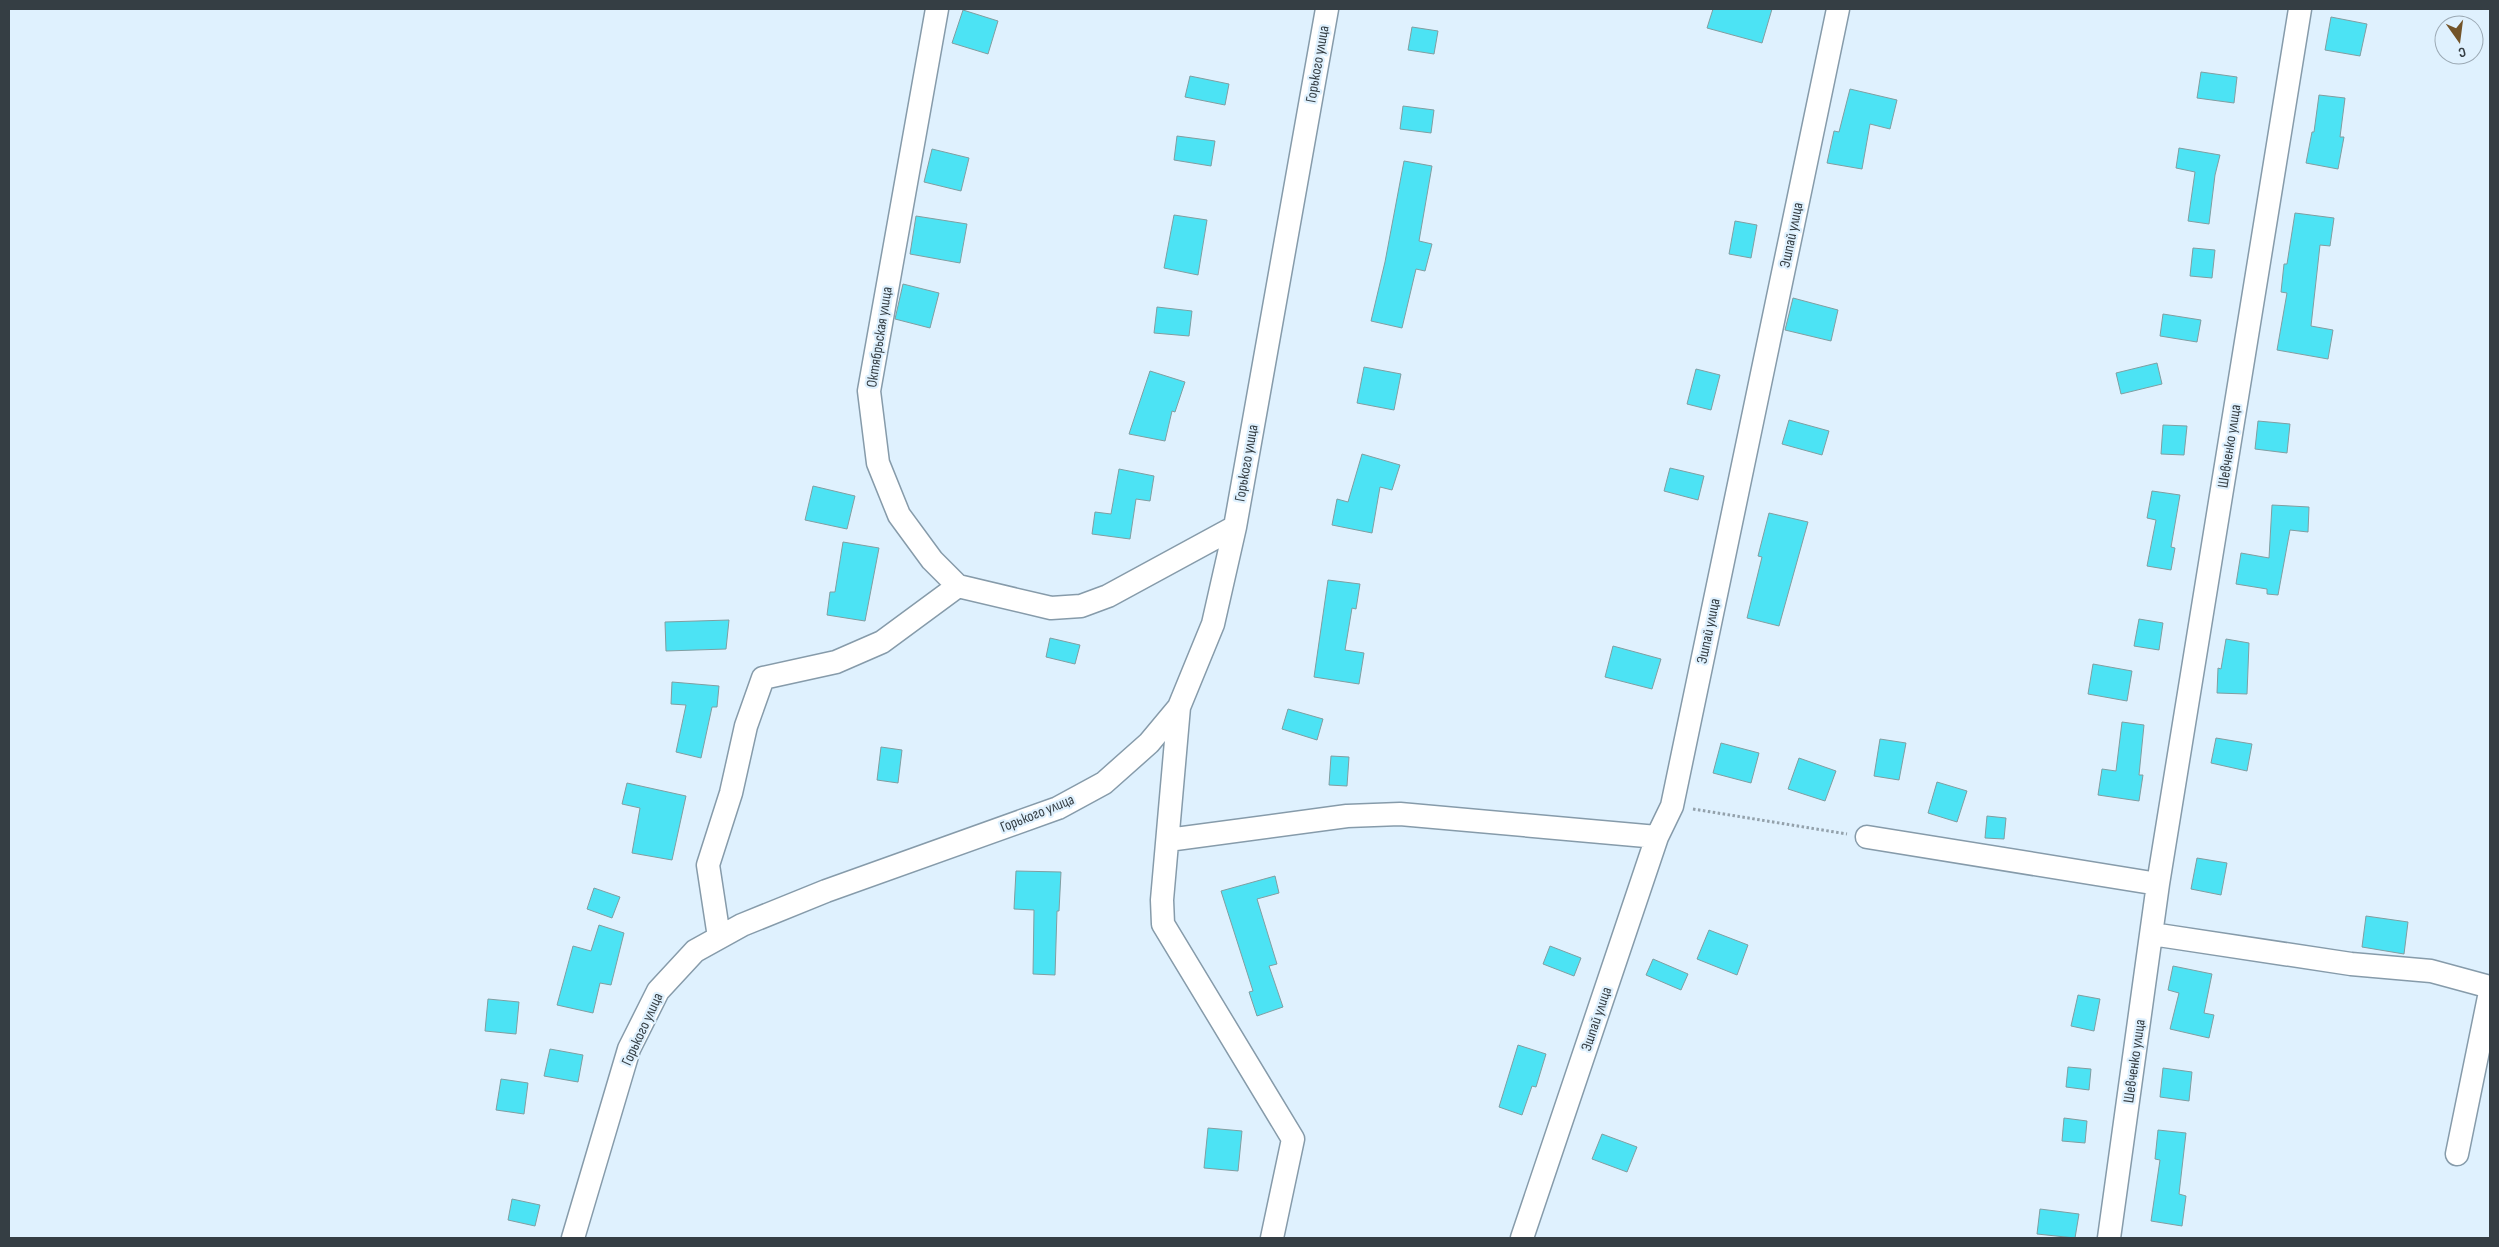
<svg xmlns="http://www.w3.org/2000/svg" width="2499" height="1247" font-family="'Sofia Sans Condensed',sans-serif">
<rect width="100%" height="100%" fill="#dff1fe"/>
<path fill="#4ce3f4" stroke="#819ea1" d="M1713,9H1772L1762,43L1707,28Z
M963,10L998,21L988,54L952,43Z
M2331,17L2367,24L2360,56L2325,50Z
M1412,27L1438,31L1434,54L1408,50Z
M2201,72L2237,77L2234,103L2197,98Z
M1190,76L1229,84L1225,105L1185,97Z
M1850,89L1897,100L1890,129L1870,124L1862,169L1827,163L1834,131L1839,132Z
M2319,95L2345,98L2340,137H2344L2338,169L2306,163L2312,132H2314Z
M1403,106L1434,110L1431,133L1400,129Z
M1177,136L1215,141L1211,166L1174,160Z
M2179,148L2220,155L2215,175L2209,224L2188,221L2195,172L2176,168Z
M932,149L969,158L961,191L924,182Z
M1404,161L1432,166L1419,241L1432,244L1425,271L1416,269L1402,328L1371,321L1385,262Z
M2295,213L2334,218L2330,246L2320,245L2311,326L2333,330L2328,359L2277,350L2287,293L2281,292L2284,264H2287Z
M1174,215L1207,220L1198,275L1164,268Z
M916,216L967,224L960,263L910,254Z
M1735,221L1757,225L1751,258L1729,254Z
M2193,248L2215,250L2212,278L2190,276Z
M903,284L939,293L930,328L895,319Z
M1793,298L1838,310L1831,341L1785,330Z
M1157,307L1192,311L1189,336L1154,333Z
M2163,314L2201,320L2197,342L2160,336Z
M2157,363L2162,384L2121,394L2116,373Z
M1364,367L1401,374L1394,410L1357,403Z
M1696,369L1720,375L1711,410L1687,404Z
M1150,371L1185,382L1175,412L1172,411L1165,441L1129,434Z
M1789,420L1829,431L1822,455L1782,444Z
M2258,421L2290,424L2287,453L2255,449Z
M2163,425L2187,426L2184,455L2161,454Z
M1362,454L1400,465L1392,490L1380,487L1372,533L1332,525L1337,499L1348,502Z
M1670,468L1704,476L1698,500L1664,491Z
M1119,469L1154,476L1150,501L1136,499L1130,539L1092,534L1095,512L1111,514Z
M813,486L855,496L847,529L805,520Z
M2152,491L2180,495L2171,547L2175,548L2171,570L2147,566L2156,520L2147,518Z
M2272,505L2309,507L2308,532L2290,530L2278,595L2267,594V589L2236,584L2241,553L2269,558Z
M1769,513L1808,522L1779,626L1747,618L1762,557L1758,556Z
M843,542L879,548L865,621L827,615L830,592H835Z
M1328,580L1360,584L1356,609L1352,608L1345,650L1364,653L1359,684L1314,677Z
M2139,619L2163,623L2159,650L2134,646Z
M729,620L726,649L666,651L665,622Z
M1050,638L1080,645L1075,664L1046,657Z
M2226,639L2249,643L2247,694L2217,693L2218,668L2221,669Z
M1613,646L1661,659L1652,689L1605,677Z
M2093,664L2132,671L2127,701L2088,694Z
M672,682L719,686L717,707H712L701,758L676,752L686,705L671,704Z
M1288,709L1323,719L1317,740L1282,729Z
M2122,722L2144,725L2139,775H2143L2139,801L2098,795L2102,769L2116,771Z
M2216,738L2252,744L2247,771L2211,763Z
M1880,739L1906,743L1899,780L1874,776Z
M1721,743L1759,753L1751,783L1713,773Z
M881,747L902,750L898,783L877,780Z
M1331,756L1349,757L1347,786L1329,785Z
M1799,758L1836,771L1825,801L1788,789Z
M1937,782L1967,791L1957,822L1928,813Z
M627,783L686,796L672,860L632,853L640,808L622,804Z
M1987,816L2006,818L2004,839L1985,838Z
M2197,858L2227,863L2221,895L2191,889Z
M1016,871L1061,872L1059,911H1057L1055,975L1033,974L1034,910L1014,909Z
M1275,876L1279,893L1257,899L1277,964L1269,966L1283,1007L1257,1016L1249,992L1253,991L1221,891Z
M594,888L620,897L612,918L587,909Z
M2366,916L2408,922L2404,954L2362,947Z
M599,925L624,933L611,985L600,983L593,1013L557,1005L573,946L591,951Z
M1709,930L1748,945L1737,975L1697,959Z
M1550,946L1581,958L1574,976L1543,964Z
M1653,959L1688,974L1681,990L1646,975Z
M2173,966L2212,974L2204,1013L2214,1015L2209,1038L2170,1029L2179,993L2168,990Z
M2078,995L2100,999L2094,1031L2071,1026Z
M488,999L519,1002L516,1034L485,1031Z
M1518,1045L1546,1054L1536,1087L1532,1086L1522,1115L1499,1107Z
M550,1049L583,1055L578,1082L544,1076Z
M2068,1067L2091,1069L2089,1090L2066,1087Z
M2163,1068L2192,1072L2189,1101L2160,1097Z
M501,1079L528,1083L524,1114L496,1110Z
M2064,1118L2087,1121L2085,1143L2062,1141Z
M1208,1128L1242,1131L1238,1171L1204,1168Z
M2158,1130L2186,1133L2179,1194L2186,1196L2182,1226L2151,1221L2160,1160L2155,1159Z
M1602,1134L1637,1147L1627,1172L1592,1159Z
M512,1199L540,1205L535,1226L508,1220Z
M2040,1209L2079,1214L2075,1238L2037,1234Z"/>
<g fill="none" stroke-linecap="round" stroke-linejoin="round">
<g stroke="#869baa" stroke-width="25">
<path id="street" d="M937,9L869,391L878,463L899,515L932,560L958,586L1051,608L1081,606L1108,596L1235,527
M1179,707L1162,900L1163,924L1293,1139L1272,1238
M1867,837L2158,884
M1168,840L1347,816L1400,814L1657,837
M2152,934L2351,964L2431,971L2490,987
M719,937L708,865L731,793L746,726L763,678L836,662L882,642L958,586
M2457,1154L2490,992
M573,1238L629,1049L658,991L695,951L742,925L826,891L1058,808L1104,783L1149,743L1179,707L1213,624L1235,527L1327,9
M1522,1238L1657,837L1672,806L1838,9
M2109,1238L2158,884L2300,9"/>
</g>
<path stroke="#93a1ab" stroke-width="3" stroke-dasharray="2.5 2.5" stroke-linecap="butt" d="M1693,809L1847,834"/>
<use href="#street" stroke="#fff" stroke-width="22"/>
</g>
<g text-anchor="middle" stroke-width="4.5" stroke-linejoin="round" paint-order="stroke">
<g font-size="15" fill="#353e44" stroke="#dff1fe">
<text transform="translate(1317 64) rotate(-80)" y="5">Горького улица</text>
<text transform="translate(1791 235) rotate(-78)" y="5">Эшпай улица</text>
<text transform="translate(879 337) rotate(-81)" y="5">Октябрьская улица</text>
<text transform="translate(2229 446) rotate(-81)" y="5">Шевченко улица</text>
<text transform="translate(1246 463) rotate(-80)" y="5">Горького улица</text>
<text transform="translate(1708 631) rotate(-78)" y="5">Эшпай улица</text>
<text transform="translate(1037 813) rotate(-22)" y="5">Горького улица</text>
<text transform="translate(1596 1019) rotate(-71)" y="5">Эшпай улица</text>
<text transform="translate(642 1029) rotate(-65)" y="5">Горького улица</text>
<text transform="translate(2134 1061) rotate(-82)" y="5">Шевченко улица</text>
</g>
</g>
<rect width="2499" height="1247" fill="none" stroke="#353e44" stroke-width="20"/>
<g transform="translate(2459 40) rotate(166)"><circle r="24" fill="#dff1fe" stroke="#9ba9b4"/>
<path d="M0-4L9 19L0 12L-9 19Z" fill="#735429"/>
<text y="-8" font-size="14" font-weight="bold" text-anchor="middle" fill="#353e44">С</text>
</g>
</svg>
